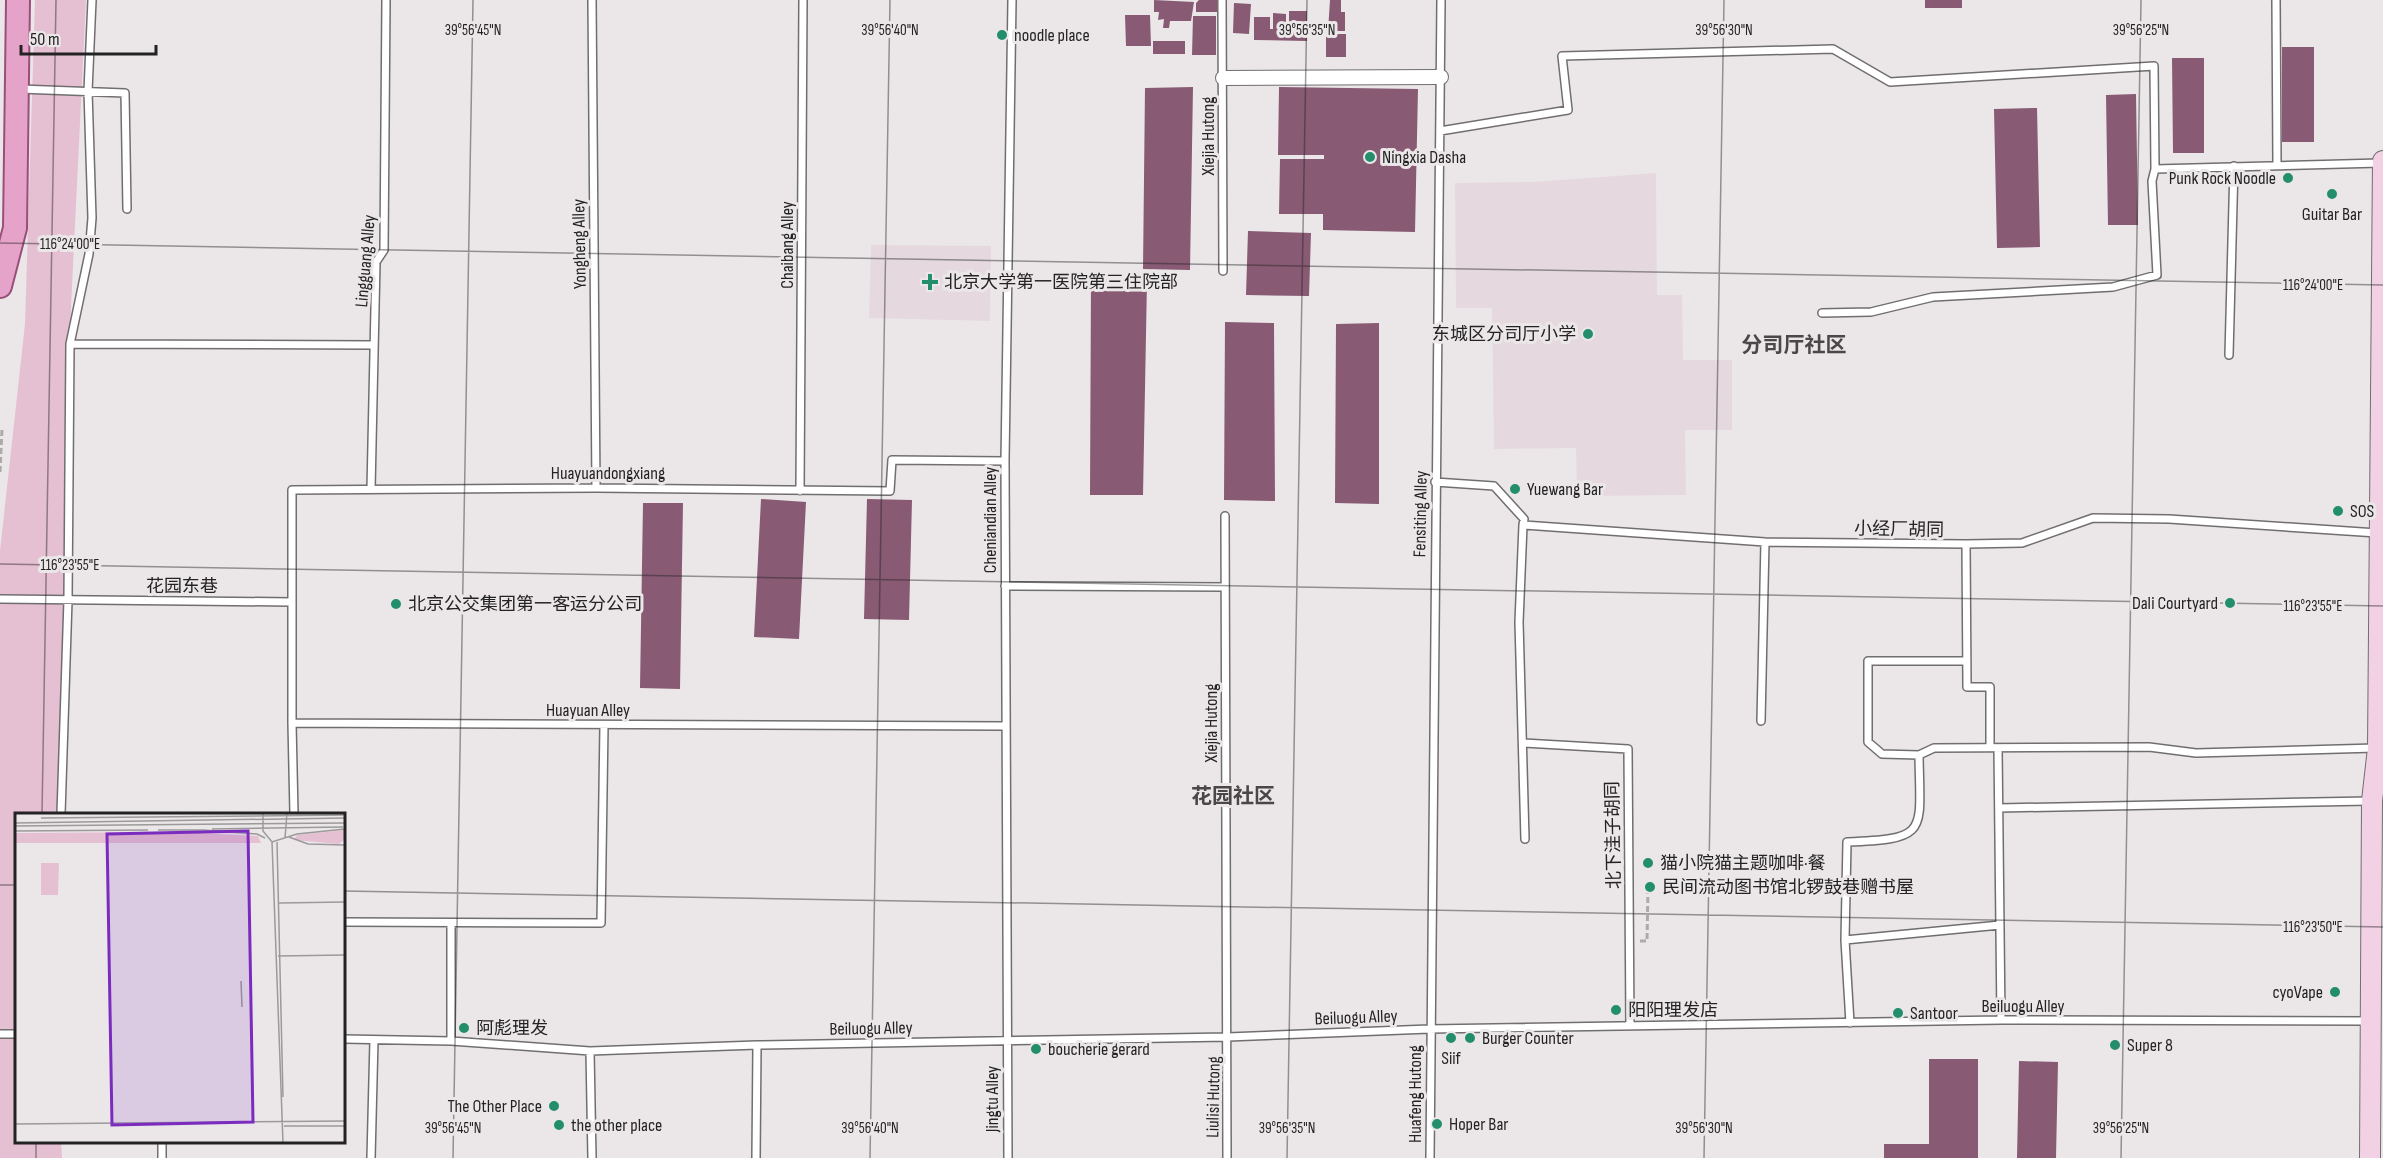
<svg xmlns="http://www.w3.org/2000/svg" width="2383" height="1158" font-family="'Sofia Sans Condensed','Noto Sans SC',sans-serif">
<rect width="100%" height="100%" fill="#ebe7e9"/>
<path fill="#e5d9df" d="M1656,173L1657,295H1682L1683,360H1732V430H1685L1686,495L1577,496L1576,448L1494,449L1492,308H1456L1455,183L1533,182Z
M871,245L991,246L990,321L869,318Z"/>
<path fill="#e5bfd2" d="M35,0H86L71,307L60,814H16V1142H61L62,1158H0V551L25,324Z"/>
<path fill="#885a73" d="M1154,0L1194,2L1191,21H1170L1169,28H1163L1164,19L1158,20L1159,12H1154Z
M1199,0H1217V12H1196V3Z
M1330,0H1341V12H1345V31H1328Z
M1925,0H1962V8H1925Z
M1234,3L1251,4L1249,34L1233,33Z
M1289,11H1307V41L1254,40V17H1270V29H1273V13L1286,14V30H1289Z
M1125,15H1150L1151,46H1126Z
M1193,16H1216V55H1192Z
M1326,34H1346V57H1326Z
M1153,41H1185V54H1153Z
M2282,47H2314V142H2282Z
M2172,58H2204V153H2173Z
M1193,87L1190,270L1143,269L1145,88Z
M1279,87L1418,89L1415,232L1323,230V214H1279L1280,159H1324V155H1278Z
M2136,94L2138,225H2108L2106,95Z
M2037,108L2040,247L1997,248L1994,109Z
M1248,231L1311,233L1309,296L1246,295Z
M1091,278L1147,281L1143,495H1090Z
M1225,322L1274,323L1275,501L1224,500Z
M1379,323V504L1335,503L1336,324Z
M761,499L806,502L799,639L754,637Z
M867,499L912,500L909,620L864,619Z
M643,503H683L680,689L640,688Z
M1929,1059H1978V1158H1884V1144H1929Z
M2019,1061L2058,1062L2056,1158H2017Z"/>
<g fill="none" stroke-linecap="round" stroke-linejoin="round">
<g stroke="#716e70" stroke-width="10">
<path id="service" d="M592,0L596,488
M1222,0L1223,271
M2276,0L2277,165
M20,89L125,93L127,209
M1440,131L1568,110L1562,56L1833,49L1890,82L2154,66L2155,169L2380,163
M1822,313L1871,312L1933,297L2113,287L2157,275L2152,181L2155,169
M70,344L89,254L92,218L88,91L92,0
M2229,355L2234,166
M1435,482L1494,486L1524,519L1523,525L1765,542L1966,544L2022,543L2093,518L2169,519L2377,533
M371,489L376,262L384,250L386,0
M800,491L803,0
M1225,516L1227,1158
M1523,525L1519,622L1525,839
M1966,544L1967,687H1990V747
M1005,586L1225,587
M0,599L291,602
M1761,721L1765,542
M292,723L294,814
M1005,726L292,723V490L596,488L890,491L892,460L1005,461
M1523,743L1628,749L1630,1026
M1998,748L2001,1020
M1919,755L1882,754L1868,742V661H1967
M1999,808L2370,801
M61,814L68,600L70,344L374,345
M344,922L601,923L604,725
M451,924V1041
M1845,940L1847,842C1930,839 1920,833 1919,755L1934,748L2149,747L2196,753L2375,748
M1850,1023L1845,940L2000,925
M0,1034H16
M344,1039L451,1041L590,1051L757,1045L1228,1037L1429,1029L2001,1020L2368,1021
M590,1051L592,1158
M162,1142V1158
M371,1158L374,1040
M756,1158L757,1045
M1008,1158L1005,461L1012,0
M1430,1158L1441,0"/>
</g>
<g stroke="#716e70" stroke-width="16">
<path id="minor" d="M1223,78L1441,77"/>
</g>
<g stroke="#716e70" stroke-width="22">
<path id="secondary" d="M2370,1158L2372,801L2378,748L2383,161"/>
</g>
<g stroke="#984f79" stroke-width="26">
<path id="primary" d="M0,286L15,228L18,0"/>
</g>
<path stroke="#adaaab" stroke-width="3" stroke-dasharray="6 3" stroke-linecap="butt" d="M0,472L2,429
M1640,941H1647L1648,889H1653"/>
<use href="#service" stroke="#fff" stroke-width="7"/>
<use href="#minor" stroke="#fff" stroke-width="14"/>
<use href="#secondary" stroke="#f3d1e5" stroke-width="20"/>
<use href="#primary" stroke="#e6a3ca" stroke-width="22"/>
</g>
<path fill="none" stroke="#242323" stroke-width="1.5" stroke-opacity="0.45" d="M0,243L2383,285M0,564L2383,606M42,814L56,0M0,885H16M344,891L2383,927M36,1158V1142M453,1158L473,0M870,1158L890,0M1287,1158L1307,0M1704,1158L1724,0M2121,1158L2141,0"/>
<g fill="#238e6c" stroke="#ebe7e9" stroke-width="2">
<circle cx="1002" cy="35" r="6"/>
<circle cx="1370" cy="157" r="6"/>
<circle cx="2288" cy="178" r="6"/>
<circle cx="2332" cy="194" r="6"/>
<path d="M927 273h6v6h6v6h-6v6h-6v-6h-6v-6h6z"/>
<circle cx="1588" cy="334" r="6"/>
<circle cx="1515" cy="489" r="6"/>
<circle cx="2338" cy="511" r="6"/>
<circle cx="2230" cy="603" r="6"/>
<circle cx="396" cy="604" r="6"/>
<circle cx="1648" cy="863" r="6"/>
<circle cx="1650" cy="887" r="6"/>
<circle cx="2335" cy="992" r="6"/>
<circle cx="1616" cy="1010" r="6"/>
<circle cx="1898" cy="1013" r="6"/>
<circle cx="464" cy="1028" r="6"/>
<circle cx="1451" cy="1038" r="6"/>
<circle cx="1470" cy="1038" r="6"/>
<circle cx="2115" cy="1045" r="6"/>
<circle cx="1036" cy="1049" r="6"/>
<circle cx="554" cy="1106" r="6"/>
<circle cx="1437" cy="1124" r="6"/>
<circle cx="559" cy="1125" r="6"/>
</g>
<g text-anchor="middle" stroke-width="6" stroke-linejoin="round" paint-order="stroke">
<g font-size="18" fill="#242323" stroke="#ebe7e9" text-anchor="start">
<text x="1014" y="41">noodle place</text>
<text x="1382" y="163">Ningxia Dasha</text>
<text x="2276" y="184" text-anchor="end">Punk Rock Noodle</text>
<text x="2332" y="220" text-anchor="middle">Guitar Bar</text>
<text x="944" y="288">北京大学第一医院第三住院部</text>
<text x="1576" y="340" text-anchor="end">东城区分司厅小学</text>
<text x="1527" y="495">Yuewang Bar</text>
<text x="2350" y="517">SOS</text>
<text x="2218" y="609" text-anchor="end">Dali Courtyard</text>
<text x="408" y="610">北京公交集团第一客运分公司</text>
<text x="1660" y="869">猫小院猫主题咖啡·餐</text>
<text x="1662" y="893">民间流动图书馆北锣鼓巷赠书屋</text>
<text x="2323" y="998" text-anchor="end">cyoVape</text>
<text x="1628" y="1016">阳阳理发店</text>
<text x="1910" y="1019">Santoor</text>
<text x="476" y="1034">阿彪理发</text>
<text x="1482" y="1044">Burger Counter</text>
<text x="2127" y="1051">Super 8</text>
<text x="1048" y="1055">boucherie gerard</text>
<text x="1451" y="1064" text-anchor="middle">Siif</text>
<text x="542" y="1112" text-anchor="end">The Other Place</text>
<text x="1449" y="1130">Hoper Bar</text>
<text x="571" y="1131">the other place</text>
</g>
<g font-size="18" fill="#242323" stroke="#ebe7e9">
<text transform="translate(1208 136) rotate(-90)" y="6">Xiejia Hutong</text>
<text transform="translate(579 244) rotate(-91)" y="6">Yongheng Alley</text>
<text transform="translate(787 245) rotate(-90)" y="6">Chaibang Alley</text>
<text transform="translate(365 261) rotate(-85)" y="6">Lingguang Alley</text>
<text x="608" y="479">Huayuandongxiang</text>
<text transform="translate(1420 514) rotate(-89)" y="6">Fensiting Alley</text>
<text transform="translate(990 520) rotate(-90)" y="6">Cheniandian Alley</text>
<text transform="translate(1899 529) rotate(1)" y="6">小经厂胡同</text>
<text x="182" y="592">花园东巷</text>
<text x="588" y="716">Huayuan Alley</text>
<text transform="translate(1211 723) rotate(-90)" y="6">Xiejia Hutong</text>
<text transform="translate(1613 835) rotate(-91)" y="6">北下洼子胡同</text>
<text x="2023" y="1012">Beiluogu Alley</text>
<text transform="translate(1356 1017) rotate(-2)" y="6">Beiluogu Alley</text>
<text transform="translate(871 1028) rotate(-1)" y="6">Beiluogu Alley</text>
<text transform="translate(1415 1094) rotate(-90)" y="6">Huafeng Hutong</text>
<text transform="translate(1213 1097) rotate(-89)" y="6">Liulisi Hutong</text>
<text transform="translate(992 1099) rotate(-90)" y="6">Jingtu Alley</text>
</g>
<g font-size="21" font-weight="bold" fill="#4a4748" stroke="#ebe7e9">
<text x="1794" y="352">分司厅社区</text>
<text x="1233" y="803">花园社区</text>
</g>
</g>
<g transform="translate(15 813)">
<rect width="330" height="330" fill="#ebe7e9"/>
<path d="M330,17V26L324,31L279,27L282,22ZM164,19L243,23L246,30H0V20ZM26,50H44L43,82H26Z" fill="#e5bfd2"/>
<path fill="none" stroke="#9b999a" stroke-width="1.5" d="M248,0V18L257,29L282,21L330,16M26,5L330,2M0,10L330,5M0,13L330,10M197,16L328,14M143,17H190M189,17L242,21L250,25M0,18L133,17M274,24L293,31L330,32M270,25L272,0M257,29L268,330M262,29L268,284M264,90L330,89M263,143L330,142M226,168L227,194M0,311L330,308M269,313H330"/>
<path fill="#7b2cbf" fill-opacity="0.15" stroke="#7b2cbf" stroke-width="3" d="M233,18L238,309L97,312L92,21Z"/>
<rect width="330" height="330" fill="none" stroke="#242323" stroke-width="3"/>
</g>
<g font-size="15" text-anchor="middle" fill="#242323" stroke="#ebe7e9" stroke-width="6" stroke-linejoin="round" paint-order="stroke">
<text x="473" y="35">39°56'45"N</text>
<text x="890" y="35">39°56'40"N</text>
<text x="1307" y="35">39°56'35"N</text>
<text x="1724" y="35">39°56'30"N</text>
<text x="2141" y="35">39°56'25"N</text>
<text x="70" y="249">116°24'00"E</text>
<text x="2313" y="290">116°24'00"E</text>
<text x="70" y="570">116°23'55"E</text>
<text x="2313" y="611">116°23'55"E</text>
<text x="2313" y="932">116°23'50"E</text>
<text x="453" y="1133">39°56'45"N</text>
<text x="870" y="1133">39°56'40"N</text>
<text x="1287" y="1133">39°56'35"N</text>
<text x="1704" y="1133">39°56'30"N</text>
<text x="2121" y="1133">39°56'25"N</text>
</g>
<path d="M21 45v9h135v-9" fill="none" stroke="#242323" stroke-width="3"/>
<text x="30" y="45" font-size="18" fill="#242323" stroke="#ebe7e9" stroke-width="4.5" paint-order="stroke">50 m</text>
</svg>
